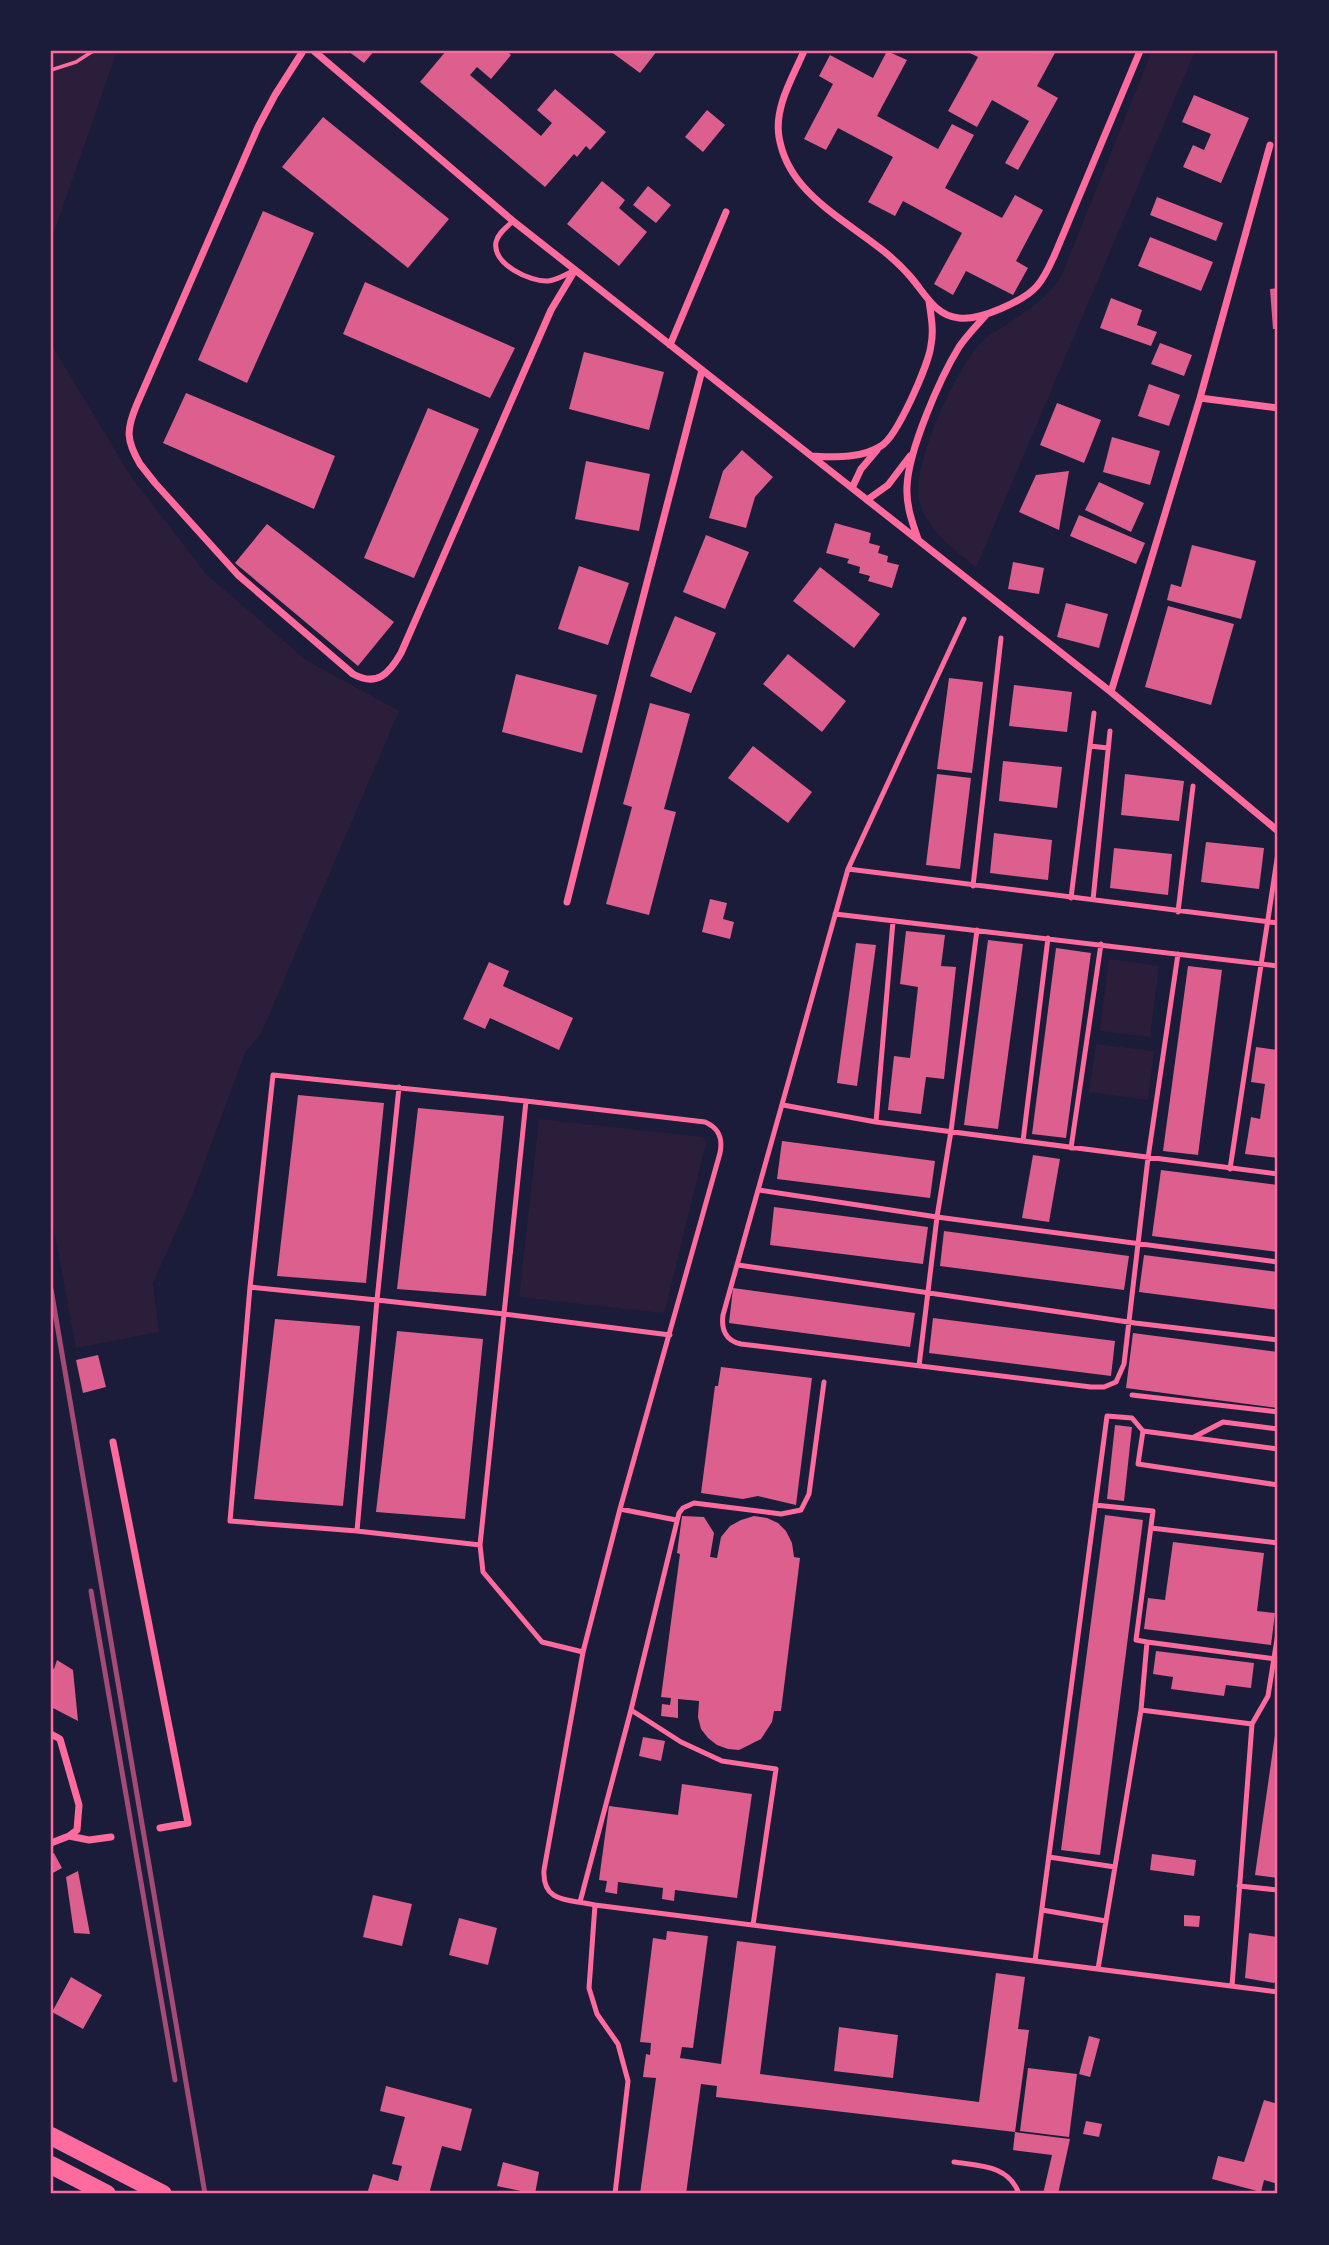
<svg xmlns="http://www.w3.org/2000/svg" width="1329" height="2245" font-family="'Golos Text',sans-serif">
<rect width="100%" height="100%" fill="#1b1b3a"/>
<path fill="#2a1e3b" d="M51,51H117L51,241Z
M1152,51H1195L976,568C956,550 928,531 920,504C909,468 956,368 982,342C990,334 1000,329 1009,323C1028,310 1048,297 1061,277Z
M51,344L130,475L206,574L306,660L399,711L261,1034L245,1053L192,1196L153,1283L159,1332L76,1348L51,1214Z
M1109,959L1159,966L1150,1037L1100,1031Z
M1096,1044L1154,1051L1148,1100L1089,1092Z
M539,1119L703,1137L706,1143L665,1310L662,1313L519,1297Z"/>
<path fill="#dd5f8e" d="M348,51H374L364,63Z
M446,51H506L511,55L491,79L477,67L470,75L541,136L552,123L537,110L555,89L606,132L590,150L586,146L577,157L574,154L545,187L420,82Z
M610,51H657L640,73Z
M887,51L907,60L877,116L938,149L952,124L974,135L945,188L1002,218L1015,195L1043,210L1016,261L1028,268L1013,295L966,271L953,295L934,284L962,233L903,201L895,216L868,202L893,157L838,128L826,150L804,139L833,84L819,76L830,55L873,78Z
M966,51H1056L1037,86L1058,98L1018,170L1005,163L1029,121L992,100L977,127L948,111L978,57Z
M1194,95L1249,118L1221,183L1183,167L1193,145L1204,150L1211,134L1182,122Z
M707,110L725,125L703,152L685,137Z
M323,117L449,219L408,268L282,167Z
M602,181L625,200L619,208L647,232L619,266L567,224Z
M648,186L671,205L656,223L633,205Z
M1157,197L1223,223L1216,241L1150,215Z
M263,211L314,233L247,383L198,360Z
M1150,237L1213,262L1201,291L1138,266Z
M365,282L515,348L490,398L343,334Z
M1278,288V329H1273L1270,289Z
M1111,298L1142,310L1137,325L1157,332L1151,346L1100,328Z
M1160,343L1192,355L1184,376L1151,364Z
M584,352L664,372L649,430L569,409Z
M1149,384L1180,395L1169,426L1138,416Z
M186,393L335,456L314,509L163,443Z
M1057,403L1101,420L1084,463L1040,445Z
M428,408L479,429L414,578L364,558Z
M1112,437L1160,451L1150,485L1103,472Z
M742,450L773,477L755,497L746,528L709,518L723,471Z
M586,461L650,474L639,531L575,519Z
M1069,471L1059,530L1019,512L1036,475Z
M1099,482L1144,503L1131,532L1085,510Z
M1079,515L1145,543L1136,564L1070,536Z
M835,523L871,533L869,543L880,546L878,553L888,556L887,562L899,565L892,588L868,581L870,576L859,573L860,567L847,563L849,559L826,553Z
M267,524L394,622L358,666L235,563Z
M706,535L749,552L725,609L683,592Z
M1192,545L1256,561L1241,619L1167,600L1171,584L1181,587Z
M1013,562L1044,568L1039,594L1008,589Z
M579,566L629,583L608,645L558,629Z
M820,567L880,614L854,648L793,601Z
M1066,603L1108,614L1099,648L1057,637Z
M1168,606L1234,624L1211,705L1145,687Z
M675,616L716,633L691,693L650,676Z
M788,654L846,701L822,732L763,684Z
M516,674L597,695L582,753L502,732Z
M949,678L983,682L972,773L937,769Z
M1014,685L1072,692L1067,732L1009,726Z
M650,703L690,714L664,809L676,812L649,915L606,904L632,807L623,804Z
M753,746L812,792L788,823L728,778Z
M1003,761L1062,767L1057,808L999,801Z
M937,774L971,778L960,869L926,865Z
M1125,774L1184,781L1179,821L1121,815Z
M994,833L1052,840L1048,880L990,873Z
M1206,842L1264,848L1259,889L1201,882Z
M1114,848L1172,854L1168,895L1110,888Z
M710,899L727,903L723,919L734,922L730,939L702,932Z
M906,931L945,935L941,966L956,967L944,1079L926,1077L921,1114L888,1110L894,1056L910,1058L918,987L900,984Z
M988,940L1023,944L998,1129L964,1125Z
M856,943L876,945L857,1086L837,1083Z
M1056,948L1091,953L1066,1138L1032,1134Z
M489,962L509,971L503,986L573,1018L559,1050L490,1018L485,1029L463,1019Z
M1188,966L1222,970L1198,1155L1163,1151Z
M1256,1047L1278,1050V1158L1245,1154L1251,1117L1260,1119L1265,1084L1251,1082Z
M298,1095L384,1103L366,1283L277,1276Z
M418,1108L504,1116L486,1296L397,1289Z
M782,1141L935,1161L930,1198L777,1179Z
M1033,1155L1060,1159L1049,1222L1022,1218Z
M1161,1170L1278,1185V1252L1152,1236Z
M774,1207L928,1227L923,1264L770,1245Z
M944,1231L1129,1256L1124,1290L940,1266Z
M1144,1255L1278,1272V1310L1139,1292Z
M733,1288L915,1313L910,1347L729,1323Z
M933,1318L1115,1341L1111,1376L929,1353Z
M275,1319L360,1326L343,1506L254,1499Z
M397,1331L483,1339L465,1519L376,1512Z
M1133,1333L1278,1352V1408L1126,1388Z
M98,1355L106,1387L83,1393L76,1360Z
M721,1367L812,1378L796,1505L758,1496L743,1499L701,1493L715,1386H718Z
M1115,1425L1132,1427L1124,1501L1107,1499Z
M1105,1515L1143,1520L1100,1855L1061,1850Z
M682,1516L704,1517L714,1533L710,1557L717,1558L721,1537L730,1526L741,1520L754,1516L767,1518L778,1523L786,1531L792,1543L794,1557L800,1558L781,1711H774L772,1722L761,1739L739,1750L728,1749L717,1745L708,1738L701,1729L698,1717L699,1701L678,1699V1718L661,1716L662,1704L670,1705L671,1698L661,1697L680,1554L677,1553Z
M1173,1542L1264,1553L1257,1611L1275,1613L1271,1645L1144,1629L1148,1598L1165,1600Z
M1156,1651L1254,1663L1251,1688L1226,1685L1224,1696L1171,1689L1173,1677L1153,1674Z
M57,1660L73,1670L78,1721L51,1707V1667L54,1669Z
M1277,1721L1278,1722V1878L1255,1875Z
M643,1737L665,1741L661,1761L639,1756Z
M682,1784L752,1794L737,1898L675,1890L674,1901L662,1899L663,1888L618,1882L617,1894L605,1892L607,1881L599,1880L609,1806L678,1815Z
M54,1853L62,1868L51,1874V1855Z
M1152,1854L1196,1860L1194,1876L1150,1870Z
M78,1871L90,1934L74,1933L66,1877Z
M373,1895L412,1904L402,1946L363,1937Z
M1184,1915L1200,1916L1199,1927L1184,1926Z
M459,1918L497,1928L488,1965L449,1955Z
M667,1931L708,1936L693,2048L682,2047L680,2058L721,2064L737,1941L776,1946L760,2074L979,2102L996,1973L1025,1977L1018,2029L1029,2030L1015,2132L716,2097L717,2086L701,2084L686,2194H640L656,2078L643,2077L646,2054L650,2055L651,2043L640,2042L653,1938L666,1940Z
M1249,1933L1278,1937V1979L1274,1983L1245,1978Z
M71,1977L102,1995L83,2029L52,2012Z
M839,2027L898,2035L893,2078L834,2071Z
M1089,2036L1100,2039L1090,2077L1079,2074Z
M1028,2068L1077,2074L1069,2137L1020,2131Z
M386,2086L472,2109L461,2151L442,2146L429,2194H367L373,2174L398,2181L402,2166L392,2164L405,2117L380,2111Z
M1264,2100L1278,2104L1276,2128L1278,2129V2184L1264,2180L1261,2192L1212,2179L1218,2156L1244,2162Z
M1086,2121L1102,2124L1099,2137L1083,2134Z
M1015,2132L1070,2139L1058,2194H1043L1052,2155L1013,2150Z
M503,2162L539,2172L535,2194L497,2186Z"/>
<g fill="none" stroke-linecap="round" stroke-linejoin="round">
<path stroke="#ff6b9d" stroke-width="3.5" d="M51,70L76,62L93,51"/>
<path stroke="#ff6b9d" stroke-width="5" d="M513,221C507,227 498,233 496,242C492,264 530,282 548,281C557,280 565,275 573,271
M964,619L848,869L723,1315C721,1330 726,1341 741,1344L1091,1387H1104L1116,1382L1124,1364L1148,1158L1178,954
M1090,746L1108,748
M848,869L1278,923
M973,886L1001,638
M1071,898L1094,713
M1093,900L1110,731
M1178,912L1193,786
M835,914L1278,966
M399,1087L377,1300L250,1287L273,1075L526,1101
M783,1105L876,1122L1278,1174
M876,1122L893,921
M1023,1141L1048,938
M1071,1148L1101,944
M1230,1169L1278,853
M759,1190L937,1217L1278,1262
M738,1265L1135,1323L1278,1340
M250,1287L230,1521L357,1531L377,1300L504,1314L480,1545L357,1531
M919,1366L937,1217L951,1131L977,930
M1132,1395L1278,1412
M1194,1437L1223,1422L1278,1429
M1278,1449L1143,1431L1138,1464L1278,1485
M1095,1505L1153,1511L1136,1640L1147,1642L1141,1710L1098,1969
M620,1509L720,1153C723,1138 719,1128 705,1122L526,1101L504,1314L670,1335
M676,1520L620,1509L583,1652L544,1870C542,1904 570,1899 595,1905L1278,1992
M1151,1528L1278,1543
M480,1545L483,1572L542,1642L583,1652
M1147,1642L1276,1659
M631,1710L681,1742L722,1761L776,1769L753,1925
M1141,1710L1252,1724L1232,1986
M1252,1724L1268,1696L1278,1633
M1049,1857L1115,1867
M1239,1886L1278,1890
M580,1902L631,1710L679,1513L683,1508L694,1503L781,1514L801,1510L809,1494L824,1382
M595,1905L589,1988L597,2014L618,2044L628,2081L615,2194
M1042,1910L1106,1921
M1035,1961L1107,1416L1132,1418L1143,1431
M954,2162C980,2166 1009,2165 1019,2194"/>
<path stroke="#ff6b9d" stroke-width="7" d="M303,51L275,95L258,127L137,404C126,430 126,440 140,464L155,483L238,575L353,674C377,687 389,674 401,653L551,310L575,270
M314,51L513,221L1111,692L1278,831
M804,51C793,77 774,107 779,137C782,155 790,171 802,185C832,220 877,239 908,274C924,291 934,316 959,318C979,321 1024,301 1037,286C1045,277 1050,265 1055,254L1140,51
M670,345L726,212
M1200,398L1278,408
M812,456C834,457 861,459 881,446C897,437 929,364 931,345C934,330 931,316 929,301
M852,488L861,469L877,450
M867,500L888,485L910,456
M918,539C912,522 906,505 907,487C908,451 940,378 959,347C967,335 977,325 987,314
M1111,692L1200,398L1270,145
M567,902L631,644L702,370
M113,1442L188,1823L160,1828
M51,1734L60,1739L79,1805L77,1830L69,1836L51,1843
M69,1836L89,1840L111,1837"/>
<path stroke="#ff6b9d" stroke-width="18" d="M51,2136L163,2194
M51,2165L107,2194"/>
<path stroke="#a44b75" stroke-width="5" d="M51,1289L205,2194
M91,1591L175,2080"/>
</g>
<rect width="1329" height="2245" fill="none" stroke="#1b1b3a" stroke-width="105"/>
<rect x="52" y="52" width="1224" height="2140" fill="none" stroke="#ff6b9d" stroke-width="2.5"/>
</svg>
